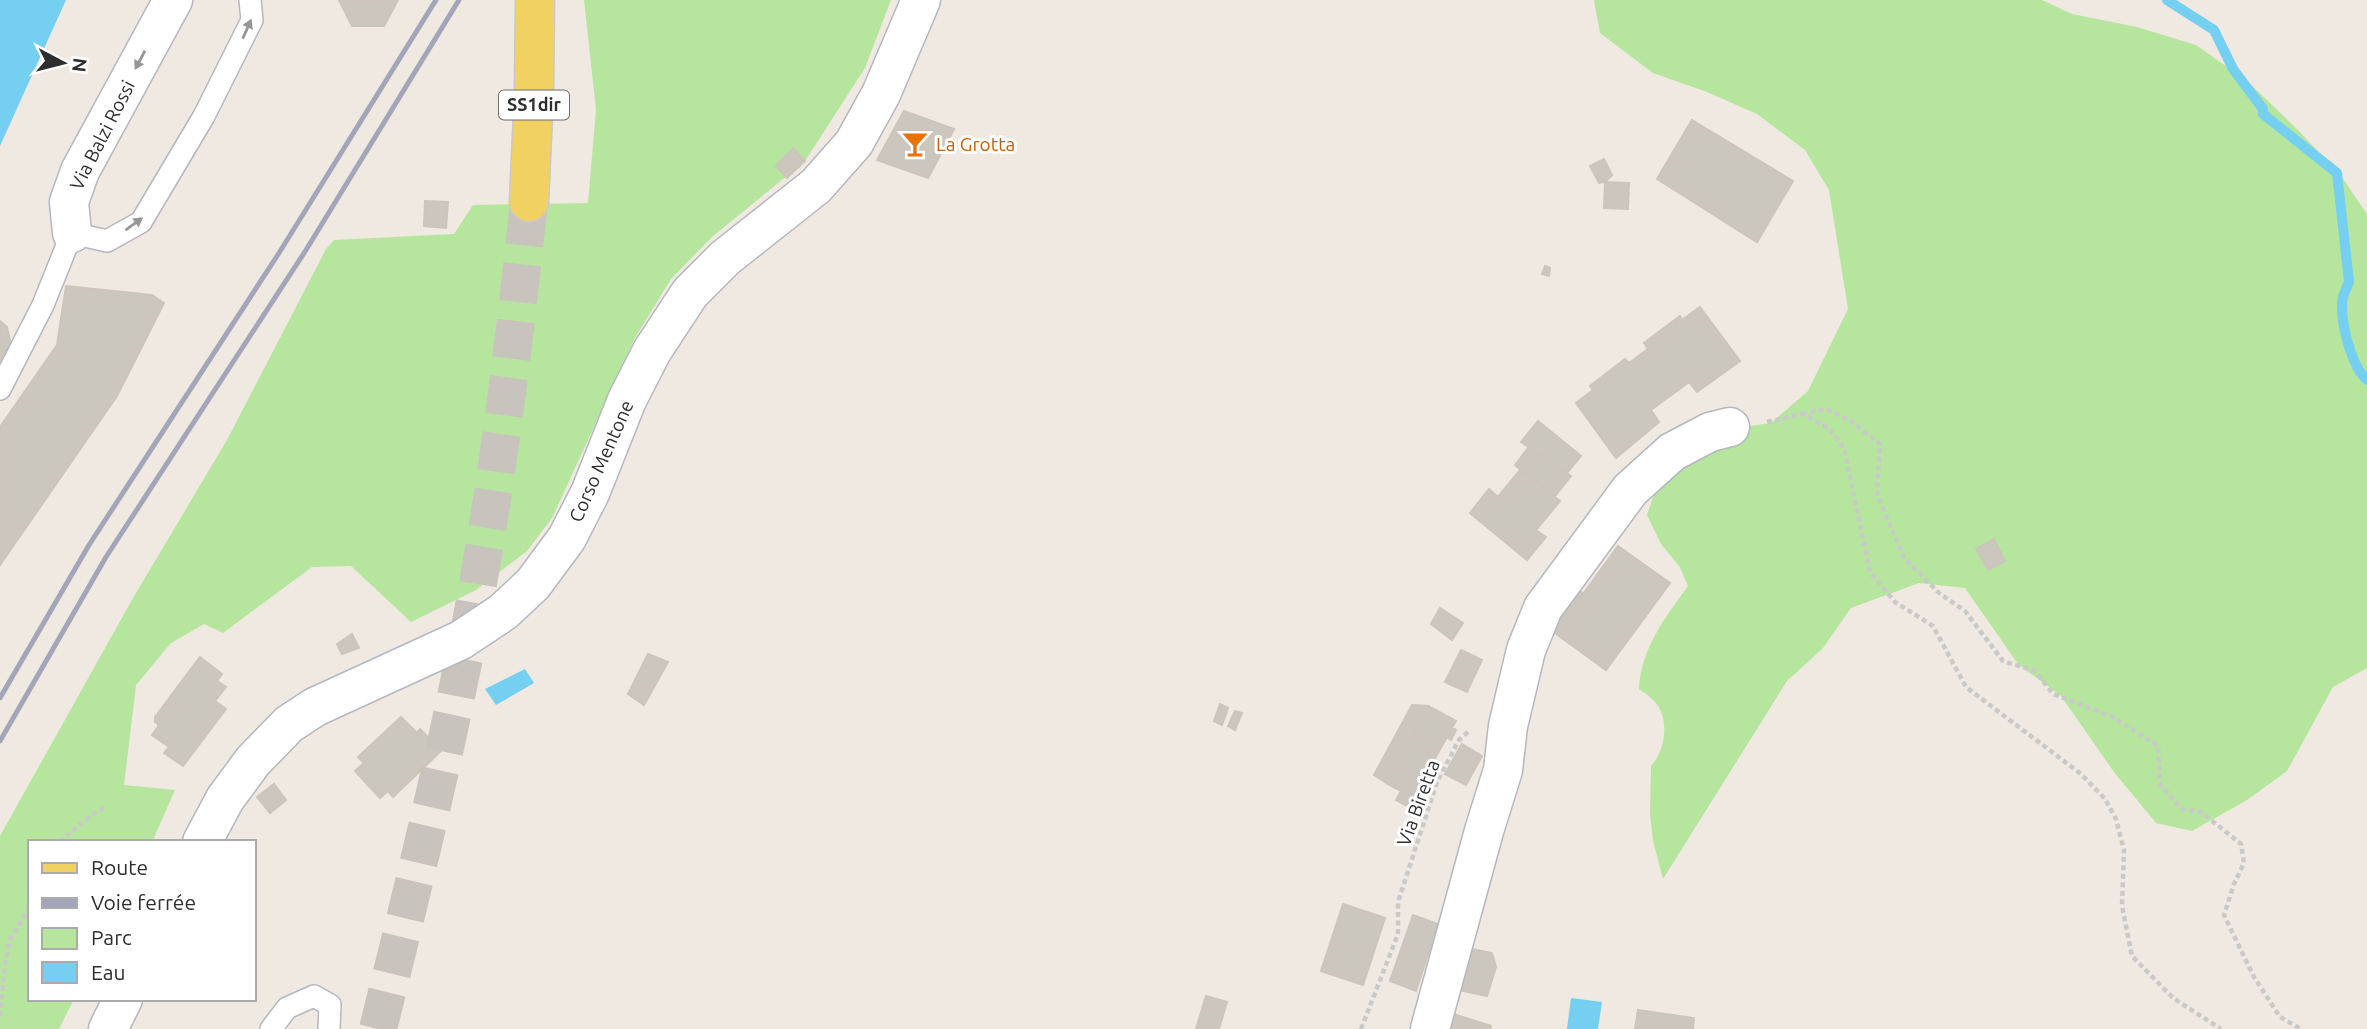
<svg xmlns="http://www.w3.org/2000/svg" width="2367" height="1029" font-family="Ubuntu,sans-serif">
<rect width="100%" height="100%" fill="#efe9e1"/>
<path fill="#b6e59e" d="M584,0H891L865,68L805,161L712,237L671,279L635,338L552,518L527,551L476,590L411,622L351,566L312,567L223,633L204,624L171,643L136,685L124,785L175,790L152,842H30V999H74L59,1029H0V836L133,598L227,440L326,249L334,240L454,234L473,205L588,203L596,110Z
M1594,0H2042L2072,14L2137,27L2196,45L2247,81L2297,129L2341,176L2367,214V668L2333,687L2287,771L2247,800L2192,831L2156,823L2114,772L2061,696L2018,664L1965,588L1919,583L1851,608L1823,648L1787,681L1663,879L1653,841L1650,813L1651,766C1665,751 1670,720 1656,703C1652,698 1645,693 1639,689C1641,648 1665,618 1688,586L1680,567L1661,544L1647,515L1655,491L1695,455L1737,442L1750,426L1771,423L1808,391L1848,309L1829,190L1805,150L1757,114L1707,92L1653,73L1600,33Z"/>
<path fill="#75cff0" d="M0,0H66L0,146Z
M525,669L534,683L496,705L485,689Z
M1571,998L1602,1002L1598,1029H1567Z"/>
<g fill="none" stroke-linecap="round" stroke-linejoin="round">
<path stroke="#75cff0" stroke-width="10" d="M2167,0L2214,30L2233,69L2263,109V114L2337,173L2349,282C2347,287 2344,293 2343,297C2339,319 2351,366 2367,380"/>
</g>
<path fill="#cbc7bf" stroke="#cbc5ba" stroke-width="2" d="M339,0H398L384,26H352Z
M904,111L954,129L928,178L877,160Z
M1692,120L1793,181L1757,242L1657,179Z
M793,148L805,161L787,178L776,166Z
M1604,159L1612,175L1605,182L1599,183L1590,166Z
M1605,182L1629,183L1628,209L1604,208Z
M425,201L448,202L446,228L424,226Z
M1545,266L1550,268L1549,276L1542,274Z
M66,286L152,295L164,303L117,396L0,565V427L57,345Z
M1700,307L1740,361L1697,392L1689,382L1651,410L1659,422L1616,458L1576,403L1593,390L1590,386L1625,359L1629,363L1648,349L1644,343L1680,316L1682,320Z
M0,321L7,327L11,345L0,362Z
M1538,421L1581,456L1567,473L1521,442Z
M1528,448L1571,476L1555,496L1515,465Z
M1520,470L1560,501L1536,530L1546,537L1527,560L1470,513L1489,489L1498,497Z
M1994,539L2005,561L1988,570L1976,549Z
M1618,546L1670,583L1606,670L1555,633Z
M1574,587L1584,594L1555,633L1545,627Z
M1440,608L1463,623L1452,640L1431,624Z
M352,634L359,648L342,654L337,644Z
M1461,650L1482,660L1467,692L1445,682Z
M648,654L668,662L644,705L628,694Z
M200,657L222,674L217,681L226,687L215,701L226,709L183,766L164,753L169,747L152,735L159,725L155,722V717Z
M1220,704L1228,708L1222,725L1214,721Z
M1412,705L1428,706L1388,784L1374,775Z
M1428,706L1456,721L1452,728L1456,730L1451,740L1447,737L1433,762L1437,765L1431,776L1427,774L1409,807L1396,800L1401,791L1388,784Z
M1235,711L1242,713L1235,730L1228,726Z
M401,717L417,733L420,729L441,751L393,797L388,791L380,798L355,771L364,763L358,757Z
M1462,744L1482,756L1466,785L1445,774Z
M274,784L286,800L270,813L257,797Z
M1343,904L1385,918L1363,985L1321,971Z
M1413,915L1438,924L1416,991L1390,981Z
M1472,949L1492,953L1496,967L1487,996L1459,990Z
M1206,996L1227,1002L1219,1029H1196Z
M1638,1010L1694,1018L1693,1029H1635Z
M1447,1012L1491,1026L1490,1029H1441Z"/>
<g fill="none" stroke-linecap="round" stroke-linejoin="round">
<path stroke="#c8c4bd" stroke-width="38" stroke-dasharray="38 19" stroke-linecap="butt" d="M378,1029C411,896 444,762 470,627C497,486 514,344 529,202"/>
<g stroke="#b4b7c1" stroke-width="24">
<path id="service" d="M0,389L43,305L72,233L107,241L141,222L204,116L252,20L250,0
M271,1029L287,1008L314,996L330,1005L329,1029"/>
</g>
<g stroke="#b4b7c1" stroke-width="41">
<path id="minor" d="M72,233L69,202L80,171L173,0
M1430,1029L1484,831L1503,770L1508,726L1526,650L1543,608L1630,490L1672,452L1710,432L1730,427"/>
</g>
<g stroke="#b4b7c1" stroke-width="41">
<path id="secondary" d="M202,842L225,799L253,761L289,724L315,707L461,640L503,612L533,584L567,538L590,493L627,400L652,351L690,293L725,258L816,186L854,143L881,94L921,0
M108,1029L123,999"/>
</g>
<g stroke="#c9c9c9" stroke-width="41">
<path id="primary" d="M529,202L534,92L535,0"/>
</g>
<path stroke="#c9c9c9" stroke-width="4.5" stroke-dasharray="5 3.5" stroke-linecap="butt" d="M1802,414L1826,409L1852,422L1880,444L1877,494L1904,558L1939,593L1965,611L2003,661L2035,671L2053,694L2111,716L2158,746L2160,784L2182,809L2201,812L2241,844L2244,863L2234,884L2224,915L2254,977L2280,1017L2301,1029
M1767,422L1802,414L1829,428L1844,448L1870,572L1895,602L1933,626L1966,687L2081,774L2105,799L2116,819L2124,850L2122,906L2132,956L2173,998L2221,1029
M60,842L92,814L107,807
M0,1016L5,964L10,940L30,906
M1361,1029L1398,934V902L1437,782L1459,740L1469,731"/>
<use href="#service" stroke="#fff" stroke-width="21"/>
<use href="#minor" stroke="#fff" stroke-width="38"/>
<use href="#secondary" stroke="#fff" stroke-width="38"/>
<use href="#primary" stroke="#f2d163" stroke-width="38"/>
<path stroke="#a3a6b8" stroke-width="5" d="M0,698L89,545L279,253L436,0
M0,741L106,557L306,250L459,0"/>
</g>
<defs><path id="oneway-solid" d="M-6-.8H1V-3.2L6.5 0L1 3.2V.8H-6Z" transform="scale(1.75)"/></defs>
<g fill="#969696">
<use href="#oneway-solid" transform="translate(247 29) rotate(-66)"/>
<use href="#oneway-solid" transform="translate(140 60) rotate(118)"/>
<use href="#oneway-solid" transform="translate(134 224) rotate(-36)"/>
</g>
<defs>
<g id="bar-bare" transform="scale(2.1)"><path d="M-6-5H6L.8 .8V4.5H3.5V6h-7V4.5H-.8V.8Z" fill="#e8710a" stroke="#fff" stroke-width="2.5" paint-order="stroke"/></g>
</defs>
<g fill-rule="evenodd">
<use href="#bar-bare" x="915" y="144"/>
</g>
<g text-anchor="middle" stroke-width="6" stroke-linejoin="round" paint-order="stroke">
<rect fill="#fff" stroke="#6d6d6d" stroke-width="2" x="499" y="90.5" width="70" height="29" rx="5"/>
<g font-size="18" font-weight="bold" fill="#2e2e2e">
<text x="534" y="111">SS1dir</text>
</g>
<g font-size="19" fill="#2e2e2e" stroke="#fff">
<text transform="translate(102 135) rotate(-63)" y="7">Via Balzi Rossi</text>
<text transform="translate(601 461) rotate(-66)" y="7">Corso Mentone</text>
<text transform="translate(1418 803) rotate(-70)" y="7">Via Biretta</text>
</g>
<g font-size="19" fill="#c56008" stroke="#fff" text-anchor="start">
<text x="936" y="151">La Grotta</text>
</g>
</g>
<rect x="28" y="840" width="228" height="161" fill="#ffffff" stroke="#ababab" stroke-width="2"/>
<rect x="42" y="863" width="35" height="10" fill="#f2d163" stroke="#ababab" stroke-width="2"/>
<text x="91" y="875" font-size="21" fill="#2e2e2e">Route</text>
<rect x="42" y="898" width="35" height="10" fill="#a3a6b8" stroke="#ababab" stroke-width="2"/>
<text x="91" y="910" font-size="21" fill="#2e2e2e">Voie ferrée</text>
<rect x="42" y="928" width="35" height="21" fill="#b6e59e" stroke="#ababab" stroke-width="2"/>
<text x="91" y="945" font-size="21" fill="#2e2e2e">Parc</text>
<rect x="42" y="962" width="35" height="21" fill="#75cff0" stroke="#ababab" stroke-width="2"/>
<text x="91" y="980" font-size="21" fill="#2e2e2e">Eau</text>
<g transform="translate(63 63) rotate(97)" stroke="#ffffff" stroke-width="5" paint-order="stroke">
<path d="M0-5L12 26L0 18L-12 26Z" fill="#2e2e2e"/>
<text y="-10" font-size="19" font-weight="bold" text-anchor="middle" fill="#2e2e2e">N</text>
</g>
</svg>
